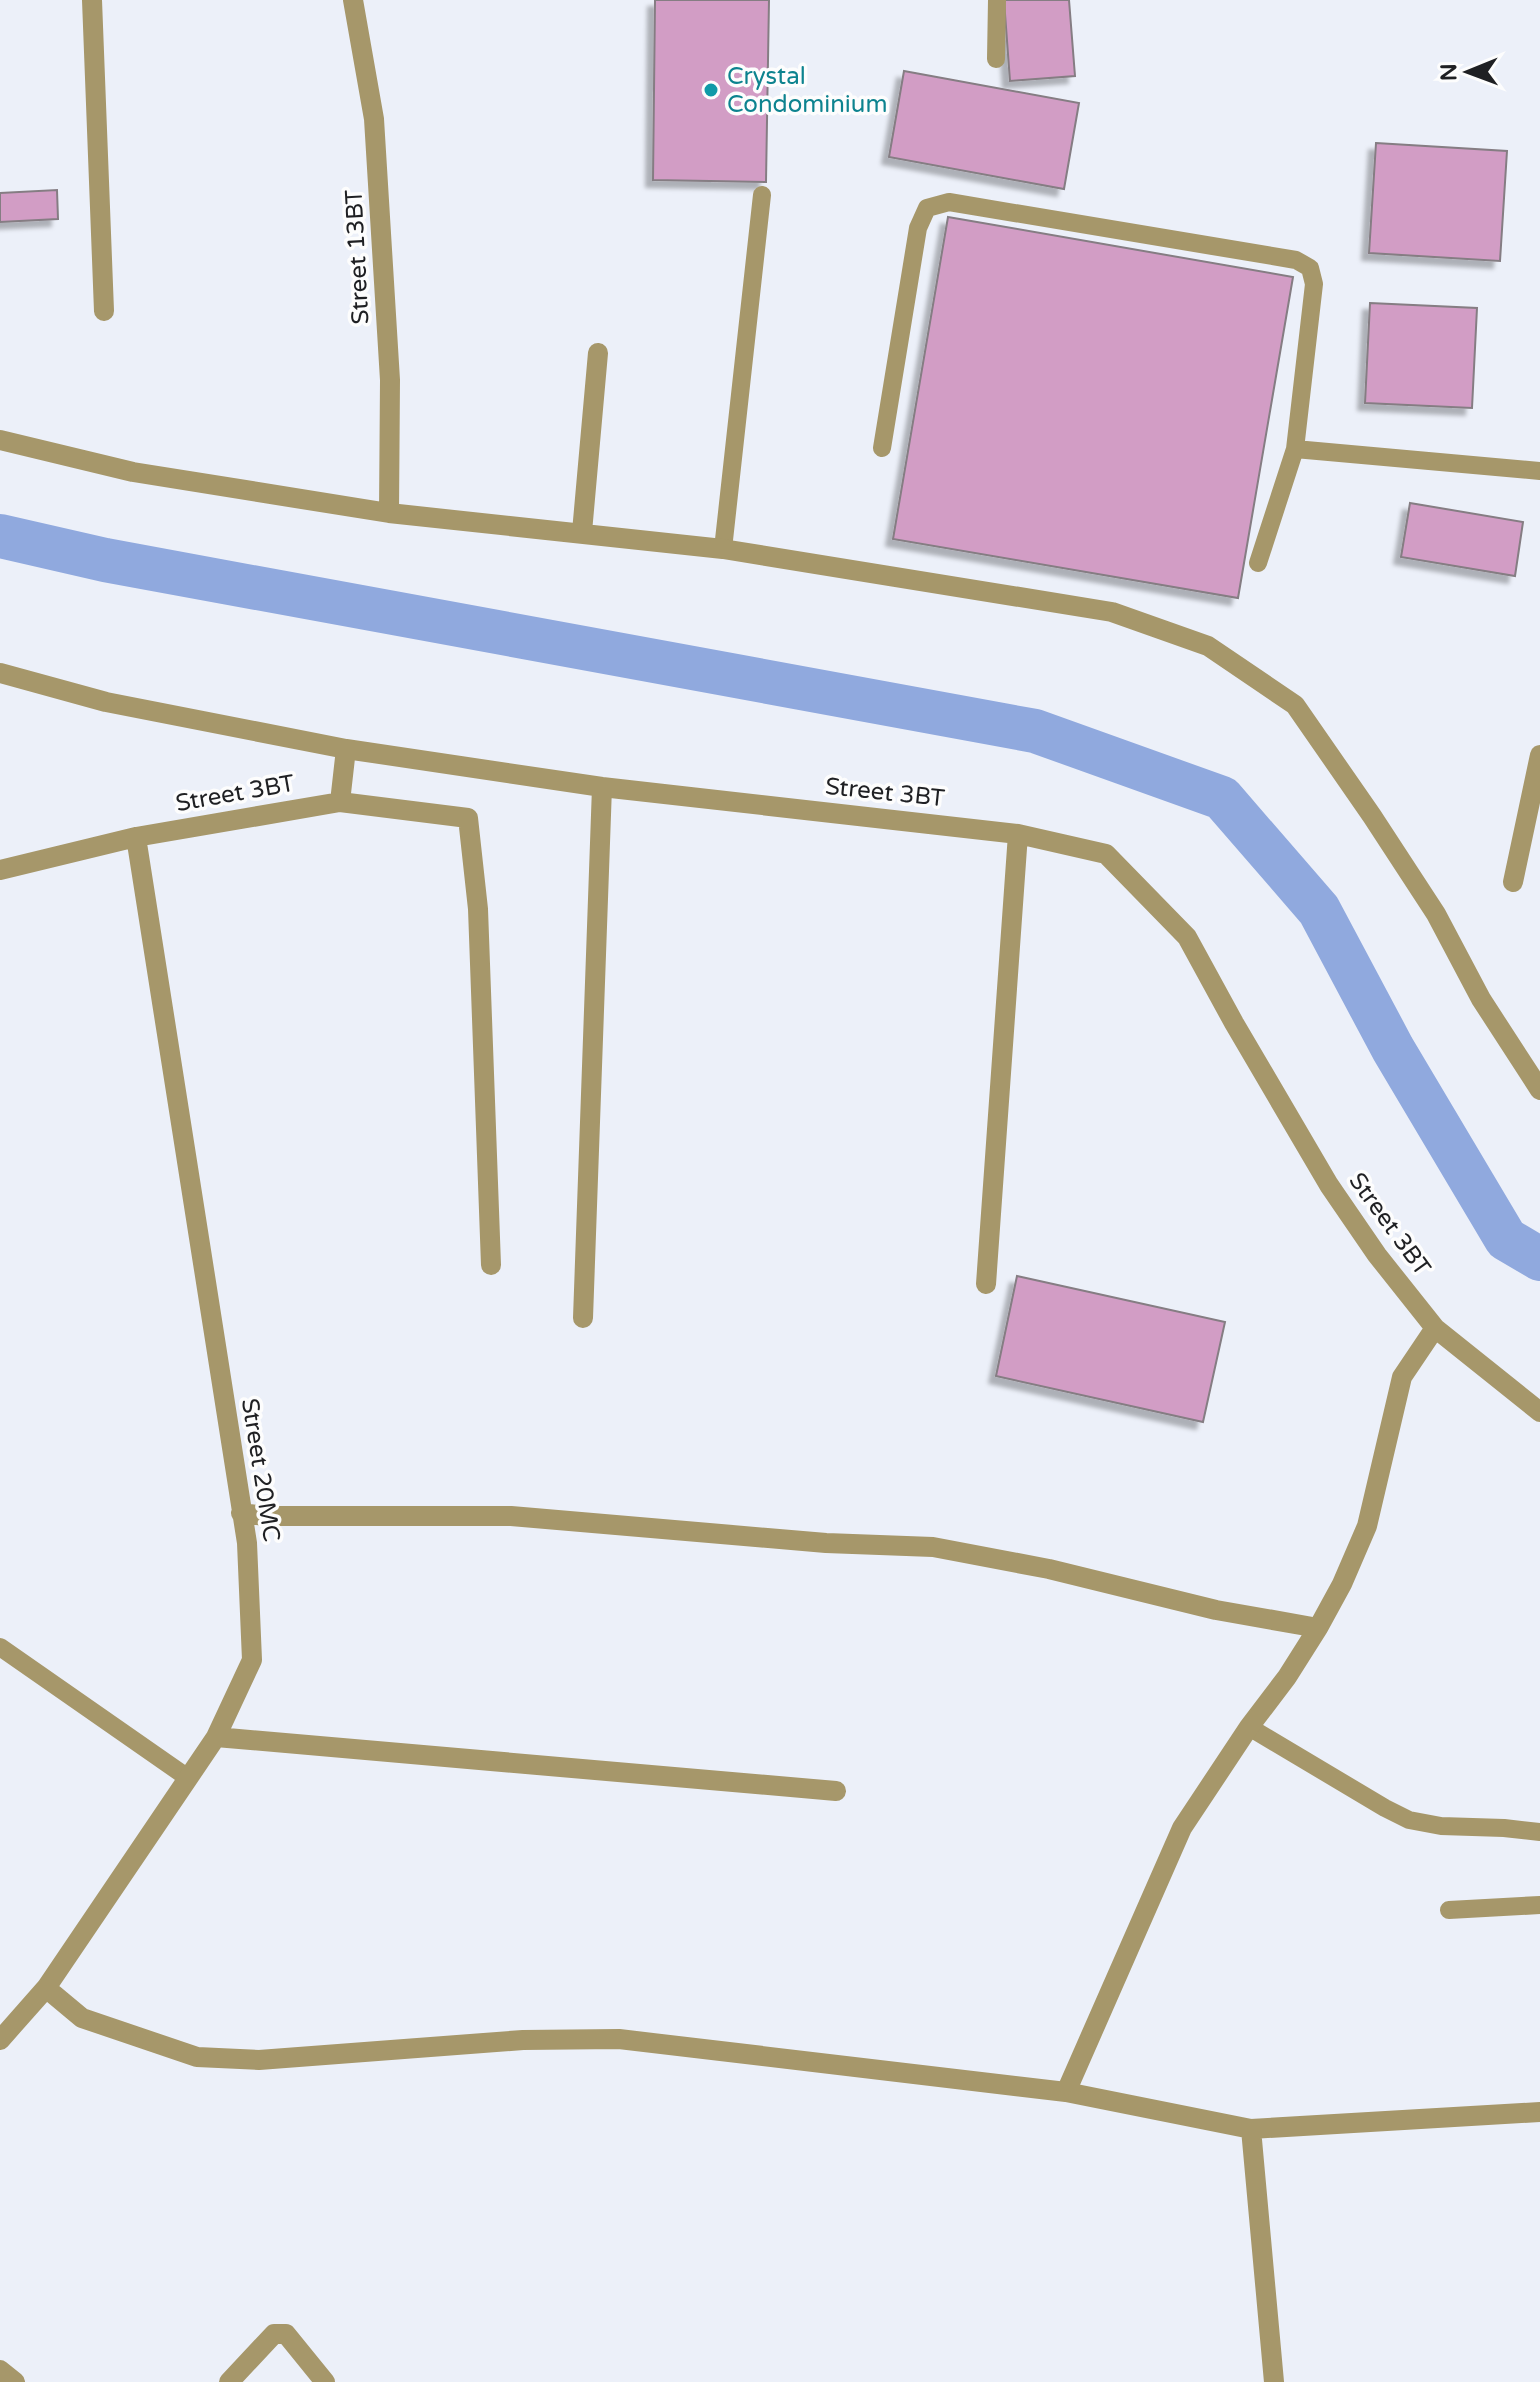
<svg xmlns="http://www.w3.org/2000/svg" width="1540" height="2382" font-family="'Varela Round',sans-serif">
<defs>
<filter id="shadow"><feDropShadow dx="-7" dy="7" stdDeviation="2" flood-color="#0004"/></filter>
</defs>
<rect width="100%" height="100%" fill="#ecf0f9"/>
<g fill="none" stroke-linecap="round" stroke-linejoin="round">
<path stroke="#90a9de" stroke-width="44" d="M0,536L105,560L1035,731L1222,798L1319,910L1393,1049L1506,1239L1540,1259"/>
</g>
<path fill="#d29dc5" stroke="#857d83" stroke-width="2" filter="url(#shadow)" d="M655,0H769L766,182L653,180Z
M1004,0H1069L1075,76L1010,81Z
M904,71L1079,103L1064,189L889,157Z
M1376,143L1507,151L1500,261L1369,253Z
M57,190L58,219L0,222V193Z
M948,217L1293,277L1238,598L893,539Z
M1370,303L1477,308L1472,408L1365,403Z
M1410,503L1523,522L1515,576L1401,557Z
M1017,1276L1225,1322L1203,1422L996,1376Z"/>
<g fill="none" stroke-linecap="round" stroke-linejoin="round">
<path stroke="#a6976a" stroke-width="18" d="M996,59L997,0
M882,448L918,228L927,208L949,202L1296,260L1310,268L1314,284L1295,449L1258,563
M1295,449L1540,471
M723,549L762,195
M0,1647L188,1778
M1249,1727L1385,1808L1409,1820L1441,1826L1504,1828L1540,1832
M1449,1910L1540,1905"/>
<path stroke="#a6976a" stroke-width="20" d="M92,0L104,311
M353,0L374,119L390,380L389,513
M0,440L133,472L389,513L723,549L1112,612L1208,646L1295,705L1372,816L1436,914L1481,999L1540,1090
M582,532L598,353
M0,673L106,702L346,749L602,787L1018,834L1106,854L1187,937L1234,1023L1329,1185L1377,1255L1435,1328L1540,1412
M340,802L468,818L478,909L491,1265
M0,870L136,837L340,802L346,749
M1513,882L1540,755
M986,1284L1018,834
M583,1318L602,787
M241,1513L265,1516H511L826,1543L933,1547L1049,1569L1216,1610L1318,1628
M216,1737L836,1791
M46,1988L82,2018L197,2057L259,2060L523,2040L619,2039L1066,2092L1251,2129L1540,2112
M0,2040L46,1988L216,1737L252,1660L247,1543L136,837
M1066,2092L1182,1828L1249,1727L1287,1677L1318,1628L1342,1584L1367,1526L1402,1377L1435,1328
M1251,2129L1274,2382
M0,2370L15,2382
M229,2382L274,2334H286L325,2382"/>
</g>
<circle fill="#0f9aa8" stroke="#fdfdfd" stroke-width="3" cx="711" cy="90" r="8"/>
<g text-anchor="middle" stroke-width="7" stroke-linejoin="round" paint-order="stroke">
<g font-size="24" fill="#0d838f" stroke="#fdfdfd" text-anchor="start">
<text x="727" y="84">Crystal<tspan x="727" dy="28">Condominium</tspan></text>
</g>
<g font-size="24" fill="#1f2023" stroke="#fdfdfd">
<text transform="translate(357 257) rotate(-93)" y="8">Street 13BT</text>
<text transform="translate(885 792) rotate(6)" y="8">Street 3BT</text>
<text transform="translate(235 793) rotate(-10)" y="8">Street 3BT</text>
<text transform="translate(1390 1224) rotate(54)" y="8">Street 3BT</text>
<text transform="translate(261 1470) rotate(81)" y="8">Street 20MC</text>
</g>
</g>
<g transform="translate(1468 72) rotate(269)" stroke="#fdfdfd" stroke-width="6" paint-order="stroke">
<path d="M0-6L14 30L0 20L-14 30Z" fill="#1f2023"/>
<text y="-12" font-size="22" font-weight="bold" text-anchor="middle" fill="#1f2023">N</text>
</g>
</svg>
